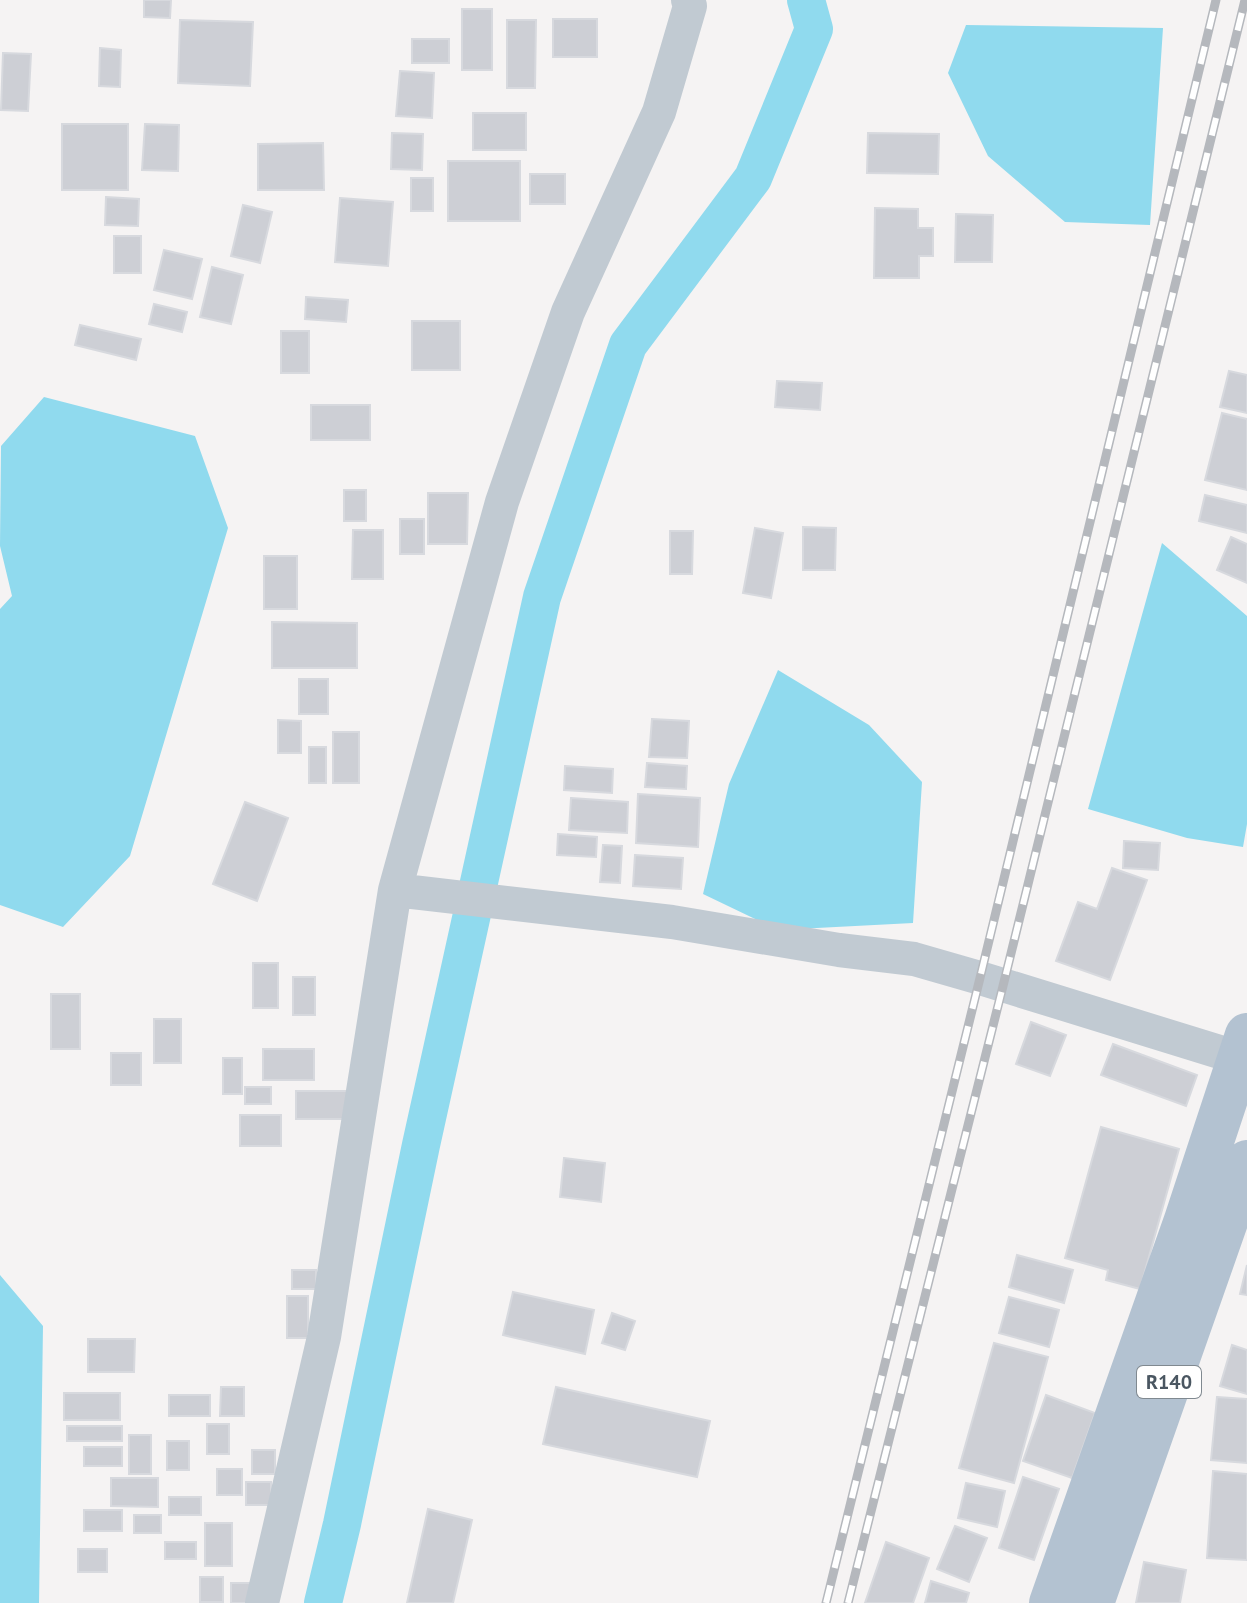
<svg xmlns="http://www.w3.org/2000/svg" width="1247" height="1603" font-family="'PT Sans',sans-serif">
<rect width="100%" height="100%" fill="#f5f3f3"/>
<path fill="#90daee" d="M966,25L1163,28L1150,225L1065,222L988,156L948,73Z
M44,397L195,436L228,528L130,856L63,927L0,905V609L12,596L0,546L1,446Z
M1162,543L1247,616V824L1243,847L1187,838L1088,809Z
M778,670L869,725L922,782L913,923L778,930L703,894L729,784Z
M0,1275L43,1326L39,1603H0Z"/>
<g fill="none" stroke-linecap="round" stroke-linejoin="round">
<path stroke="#90daee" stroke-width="38" d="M323,1603L342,1524L421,1145L542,597L628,345L753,178L814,29L806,0"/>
</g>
<path fill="#cdcfd5" stroke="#d7d9de" stroke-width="2" d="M144,0H171L170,18L144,17Z
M462,9H492V70H462Z
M553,19H597V57H553Z
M180,20L253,22L250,86L178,83Z
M507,20H536L535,88H507Z
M412,39H449V63H412Z
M100,48L121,50L120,87L99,86Z
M3,53L31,54L28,111L1,110Z
M400,71L434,73L432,118L396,116Z
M473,113H526V150H473Z
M62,124H128V190H62Z
M145,124L179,125L178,171L142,170Z
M392,133L423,134L422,170L391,169Z
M868,133L939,134L938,174L867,173Z
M323,143L324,190H258V144Z
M448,161H520V221H448Z
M530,174H565V204H530Z
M411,178H433V211H411Z
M106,197L139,199L138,226L105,225Z
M340,198L393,202L388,266L335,262Z
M243,205L272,212L260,263L231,256Z
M875,208L918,209V228H933V256H919V278H874Z
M956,214L993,215L992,262H955Z
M114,236H141V273H114Z
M164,250L202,259L192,299L154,290Z
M212,267L243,275L231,324L200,317Z
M306,297L348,300L346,322L305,319Z
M154,304L187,312L182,332L149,324Z
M412,321H460V370H412Z
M80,325L141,339L136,360L75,345Z
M281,331H309V373H281Z
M1229,371L1247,375V413L1220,407Z
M777,381L822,383L820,410L775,407Z
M311,405H370V440H311Z
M1222,413L1247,419V490L1205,480Z
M344,490H366V521H344Z
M428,493H468L467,544H428Z
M1205,495L1247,505V533L1199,521Z
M400,519H424V554H400Z
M803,527L836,528L835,570H803Z
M755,528L783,533L771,598L743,593Z
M353,530H383V579H352Z
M670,531H693L692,574H670Z
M1231,537L1247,544V583L1217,570Z
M264,556H297V609H264Z
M272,622L357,623V668H272Z
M299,679H328V714H299Z
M652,719L689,721L687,758L649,757Z
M278,720L301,721V753H278Z
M333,732H359V783H333Z
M309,747H326V783H309Z
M647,763L687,766L686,789L645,787Z
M565,766L613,769L612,793L564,790Z
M638,794L700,798L698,847L636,843Z
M571,798L628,802L627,833L569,830Z
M245,802L288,818L257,901L213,884Z
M558,834L597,837L596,857L557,855Z
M1124,841L1160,843L1158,870L1123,868Z
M603,845L622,846L620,883L600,882Z
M635,855L683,858L681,889L633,886Z
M1112,868L1147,880L1110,980L1056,961L1078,902L1097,909Z
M253,963H278V1008H253Z
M293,977H315V1015H293Z
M51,994H80V1049H51Z
M154,1019H181V1063H154Z
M1031,1022L1066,1035L1050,1076L1016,1064Z
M1113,1044L1197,1075L1186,1106L1101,1075Z
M263,1049H314V1080H263Z
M111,1053H141V1085H111Z
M223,1058H242V1094H223Z
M245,1087H271V1104H245Z
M296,1091H347V1119H296Z
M240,1115H281V1146H240Z
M1101,1127L1179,1149L1140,1289L1106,1280L1108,1270L1065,1258Z
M564,1158L605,1163L601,1202L560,1197Z
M1017,1255L1073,1270L1064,1303L1009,1287Z
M1247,1265V1295L1240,1294Z
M292,1270H316V1289H292Z
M513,1292L594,1310L585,1354L503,1335Z
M287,1296H308V1338H287Z
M1009,1297L1059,1310L1049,1347L999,1333Z
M612,1313L635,1321L625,1350L602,1343Z
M88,1339H135L134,1372H88Z
M994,1343L1048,1357L1014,1483L959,1468Z
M1232,1345L1247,1350V1394L1220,1386Z
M221,1387H244V1416H220Z
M556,1387L710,1421L697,1477L543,1444Z
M64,1393H120V1420H64Z
M169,1395H210V1416H169Z
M1046,1395L1095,1413L1072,1478L1023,1461Z
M1217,1397L1247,1399V1463L1211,1460Z
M207,1424H229V1454H207Z
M67,1426H122V1441H67Z
M129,1435H151V1474H129Z
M167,1441H189V1470H167Z
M84,1447H122V1466H84Z
M252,1450H275V1474H252Z
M217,1469H242V1495H217Z
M1213,1471L1247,1474V1560L1207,1558Z
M1023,1477L1059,1489L1034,1560L999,1548Z
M111,1478H158V1507L111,1506Z
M246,1482H271V1505H246Z
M966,1483L1005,1491L997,1527L958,1518Z
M169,1497H201V1515H169Z
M428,1509L472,1520L453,1603H407Z
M84,1510H122V1531H84Z
M134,1515H161V1533H134Z
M205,1523H232V1566H205Z
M955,1526L987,1538L969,1582L937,1569Z
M165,1542H196V1559H165Z
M886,1542L929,1558L913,1603H865Z
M78,1549H107V1572H78Z
M1144,1562L1186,1570L1180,1603H1136Z
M200,1577H223V1602H200Z
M931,1581L969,1593L966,1603H925Z
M231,1583H256V1603H231Z"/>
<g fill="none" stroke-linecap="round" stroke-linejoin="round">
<path stroke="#c1cad2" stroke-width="34" d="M395,890L672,922L839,950L914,959L980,978L1239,1058
M262,1603L324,1337L395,890L502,502L568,312L659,112L690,6L688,0"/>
<path stroke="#b3c2d1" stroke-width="44" d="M1051,1603L1186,1220L1247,1035
M1092,1603L1247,1162"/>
<g stroke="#b5b8bd" stroke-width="9">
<path id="rail" d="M826,1603L980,978L1216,0
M848,1603L1003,986L1245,0"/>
</g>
<use href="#rail" stroke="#fff" stroke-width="6" stroke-dasharray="18" stroke-linecap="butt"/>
</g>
<g text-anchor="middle" stroke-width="8" stroke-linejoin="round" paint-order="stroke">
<rect fill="#fff" stroke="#808990" stroke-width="2" x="1137" y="1366" width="64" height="32" rx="6"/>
<g font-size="20" font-weight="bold" fill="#4a5661">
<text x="1169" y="1389">R140</text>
</g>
</g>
</svg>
